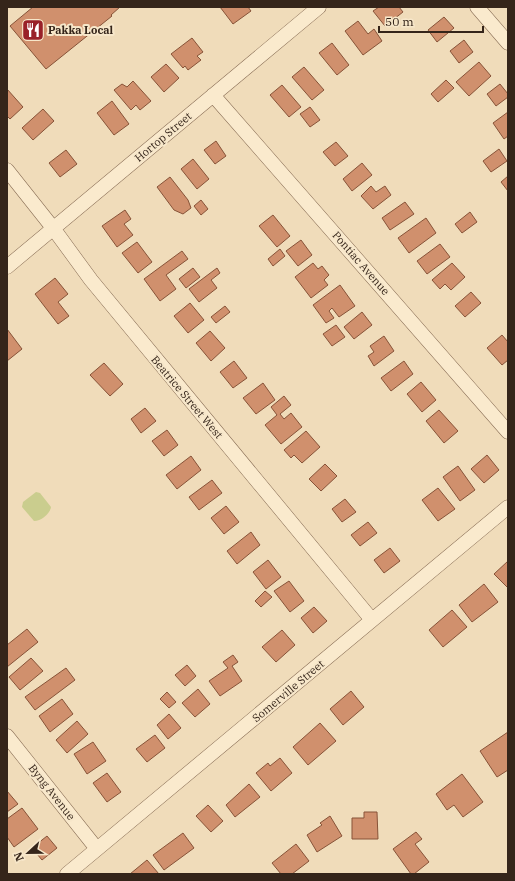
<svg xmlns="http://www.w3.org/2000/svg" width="515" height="881" font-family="'IBM Plex Serif',serif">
<rect width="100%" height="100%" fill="#f0dcba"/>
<path fill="#cacd8e" d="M36,492L40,493L51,507C50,514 41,521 34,521L22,507L23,502Z"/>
<path fill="#d0906d" stroke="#875338" d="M33,7H120L111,15L112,16L46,69L10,26Z
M220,7H248L251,11L233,24Z
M379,7H399L403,12L385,26L373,11Z
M444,17L454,28L437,42L428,30Z
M358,21L368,34L374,29L382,41L363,55L345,31Z
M192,38L203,52L197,56L201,60L188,70L185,66L183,68L171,54Z
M464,40L473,52L459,63L450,51Z
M332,43L349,65L337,75L319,53Z
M479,62L491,76L469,96L456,82Z
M166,64L179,78L164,92L151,77Z
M304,67L324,90L312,100L292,77Z
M446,80L454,88L438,102L431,94Z
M133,81L151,101L140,110L136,105L131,110L114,90L122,84L127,87Z
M500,84L508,94V97L496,106L487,94Z
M282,85L301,107L289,117L270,95Z
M7,89L23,107L10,119L7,116Z
M112,101L129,124L114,135L97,113Z
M310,107L320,120L310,127L300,114Z
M43,109L54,121L33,140L22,128Z
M508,112V136L504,139L493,123Z
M216,141L226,156L215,164L204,150Z
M336,142L348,156L335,166L323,152Z
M499,149L507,161L491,172L483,161Z
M66,150L77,164L60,177L49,163Z
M193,159L209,179L197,189L181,169Z
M362,163L372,175L352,191L343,179Z
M508,176V191L501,182Z
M170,177L188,200L191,208L183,214L174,210L157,187Z
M371,186L376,192L385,186L391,195L373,209L361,196Z
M201,200L208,209L201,215L194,206Z
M405,202L414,214L390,230L382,218Z
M125,210L131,219L124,224L133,235L117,247L102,226Z
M470,212L477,222L462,233L455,224Z
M273,215L290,236L277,247L259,226Z
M426,218L436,233L409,253L398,238Z
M301,240L312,255L298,266L286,251Z
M137,242L152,262L138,273L122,253Z
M440,244L450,257L427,274L417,261Z
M280,249L285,256L273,266L268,259Z
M182,251L188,259L166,275L176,289L160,301L144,279Z
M313,263L318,269L322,266L329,275L324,280L328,285L311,298L295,277Z
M452,263L465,277L451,290L445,284L440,289L432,280Z
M193,268L200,277L186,288L179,279Z
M217,268L220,273L211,280L217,288L199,302L189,289Z
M55,278L68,294L58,302L69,316L58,324L35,294Z
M340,285L355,306L339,317L332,308L329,311L334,318L326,323L313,305Z
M471,292L481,303L465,317L455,306Z
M190,303L204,320L188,333L174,316Z
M225,306L230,312L216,323L211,317Z
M362,312L372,325L354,339L344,327Z
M336,325L345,337L332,346L323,334Z
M7,329L22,349L7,361Z
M210,331L225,348L211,361L196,343Z
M502,335L508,342V360L502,365L487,348Z
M384,336L394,351L374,366L368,356L374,352L370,346Z
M234,361L247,378L233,388L220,372Z
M404,361L413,374L391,391L381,378Z
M104,363L123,384L110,396L90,375Z
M421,382L436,400L422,412L407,394Z
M263,383L275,400L256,414L243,398Z
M284,396L291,405L280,414L284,419L291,413L302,427L281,444L265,425L277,415L271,407Z
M145,408L156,421L141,433L131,419Z
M439,410L458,431L444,443L426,421Z
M167,430L178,445L164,456L152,441Z
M306,431L320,447L302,463L294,455L291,458L284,450Z
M487,455L499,470L484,483L471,469Z
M191,456L201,470L177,489L166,475Z
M325,464L337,476L321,491L309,479Z
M458,466L475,490L460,501L443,477Z
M212,480L222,493L199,510L189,497Z
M438,488L455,509L438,521L422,500Z
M345,499L356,512L342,522L332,509Z
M226,506L239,522L224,534L211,518Z
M368,522L377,533L360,546L351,535Z
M251,532L260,545L237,564L227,551Z
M390,548L400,561L384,573L374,560Z
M268,560L281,577L266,589L253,572Z
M508,561V588L494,574Z
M289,581L304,601L290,612L274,591Z
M484,584L498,602L472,622L459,605Z
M265,591L272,597L261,607L255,601Z
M314,607L327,621L313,633L301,618Z
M452,610L467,627L443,647L429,630Z
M27,629L38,642L7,667V645Z
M282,630L295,645L276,662L262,647Z
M233,655L238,662L232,666L242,681L220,696L209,681L228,668L223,662Z
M31,658L43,671L20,690L9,677Z
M187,665L196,676L185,686L175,675Z
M66,668L75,680L35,710L25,697Z
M198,689L210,704L195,717L182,703Z
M351,691L364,707L343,725L330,709Z
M167,692L176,702L169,708L160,699Z
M62,699L73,714L50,732L39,716Z
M169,714L181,728L168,739L157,725Z
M77,721L88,734L67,753L56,740Z
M320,723L336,741L308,765L293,747Z
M508,732V770L497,777L480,751Z
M155,735L165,748L147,762L136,749Z
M93,742L106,761L87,774L74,754Z
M280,758L292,773L271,791L256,773L268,763L270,766Z
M107,773L121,792L107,802L93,783Z
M462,774L483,802L463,817L454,805L447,810L436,794Z
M249,784L260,797L235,817L226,805Z
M7,791L18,804L7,812Z
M208,805L223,821L211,832L196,816Z
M22,808L38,829L14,847L7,837V819Z
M364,812H377L378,839H352V818H364Z
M330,816L342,836L317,852L307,835L322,825L320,823Z
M416,832L422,839L415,844L429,862L414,874H411L393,849Z
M183,833L194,848L164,870L153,855Z
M47,836L57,848L42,860L32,848Z
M296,844L309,861L292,874H281L272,863Z
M147,860L159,874H130Z"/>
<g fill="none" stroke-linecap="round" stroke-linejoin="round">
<g stroke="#876c54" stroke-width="15">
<path id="minor" d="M477,7L508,43
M213,95L508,432
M7,170L53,228L91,280L372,620
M7,267L319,7
M7,736L97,849
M67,874L508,507"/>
</g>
<use href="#minor" stroke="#faeacd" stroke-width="14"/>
</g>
<defs>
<g id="restaurant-square" transform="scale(1.15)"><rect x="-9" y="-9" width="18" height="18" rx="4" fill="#992129" stroke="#f7e7ca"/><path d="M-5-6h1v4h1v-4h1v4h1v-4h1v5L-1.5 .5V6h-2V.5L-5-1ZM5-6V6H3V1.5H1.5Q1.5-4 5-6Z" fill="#fff"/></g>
</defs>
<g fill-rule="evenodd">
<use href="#restaurant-square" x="33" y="30"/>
</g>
<g text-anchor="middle" stroke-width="4" stroke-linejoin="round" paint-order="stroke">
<g font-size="11" font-weight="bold" fill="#35251a" stroke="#f7e7ca" text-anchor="start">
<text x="48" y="34">Pakka Local</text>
</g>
<g font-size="11" fill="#35251a" stroke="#f7e7ca">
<text transform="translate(163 137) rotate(-40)" y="4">Hortop Street</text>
<text transform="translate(361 263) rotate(49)" y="4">Pontiac Avenue</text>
<text transform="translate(187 397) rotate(50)" y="4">Beatrice Street West</text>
<text transform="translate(288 691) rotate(-40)" y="4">Somerville Street</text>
<text transform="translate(52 792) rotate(52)" y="4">Byng Avenue</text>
</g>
</g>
<rect width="515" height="881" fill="none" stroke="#35251a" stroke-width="16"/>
<g transform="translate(28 853) rotate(248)" stroke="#f7e7ca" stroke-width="3" paint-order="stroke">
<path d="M0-3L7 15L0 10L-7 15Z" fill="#35251a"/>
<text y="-6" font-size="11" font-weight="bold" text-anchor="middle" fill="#35251a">N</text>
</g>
<path d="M379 26v6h104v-6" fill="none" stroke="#35251a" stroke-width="2"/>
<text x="385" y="26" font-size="12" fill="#35251a" stroke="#f7e7ca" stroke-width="3" paint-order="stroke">50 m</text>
</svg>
